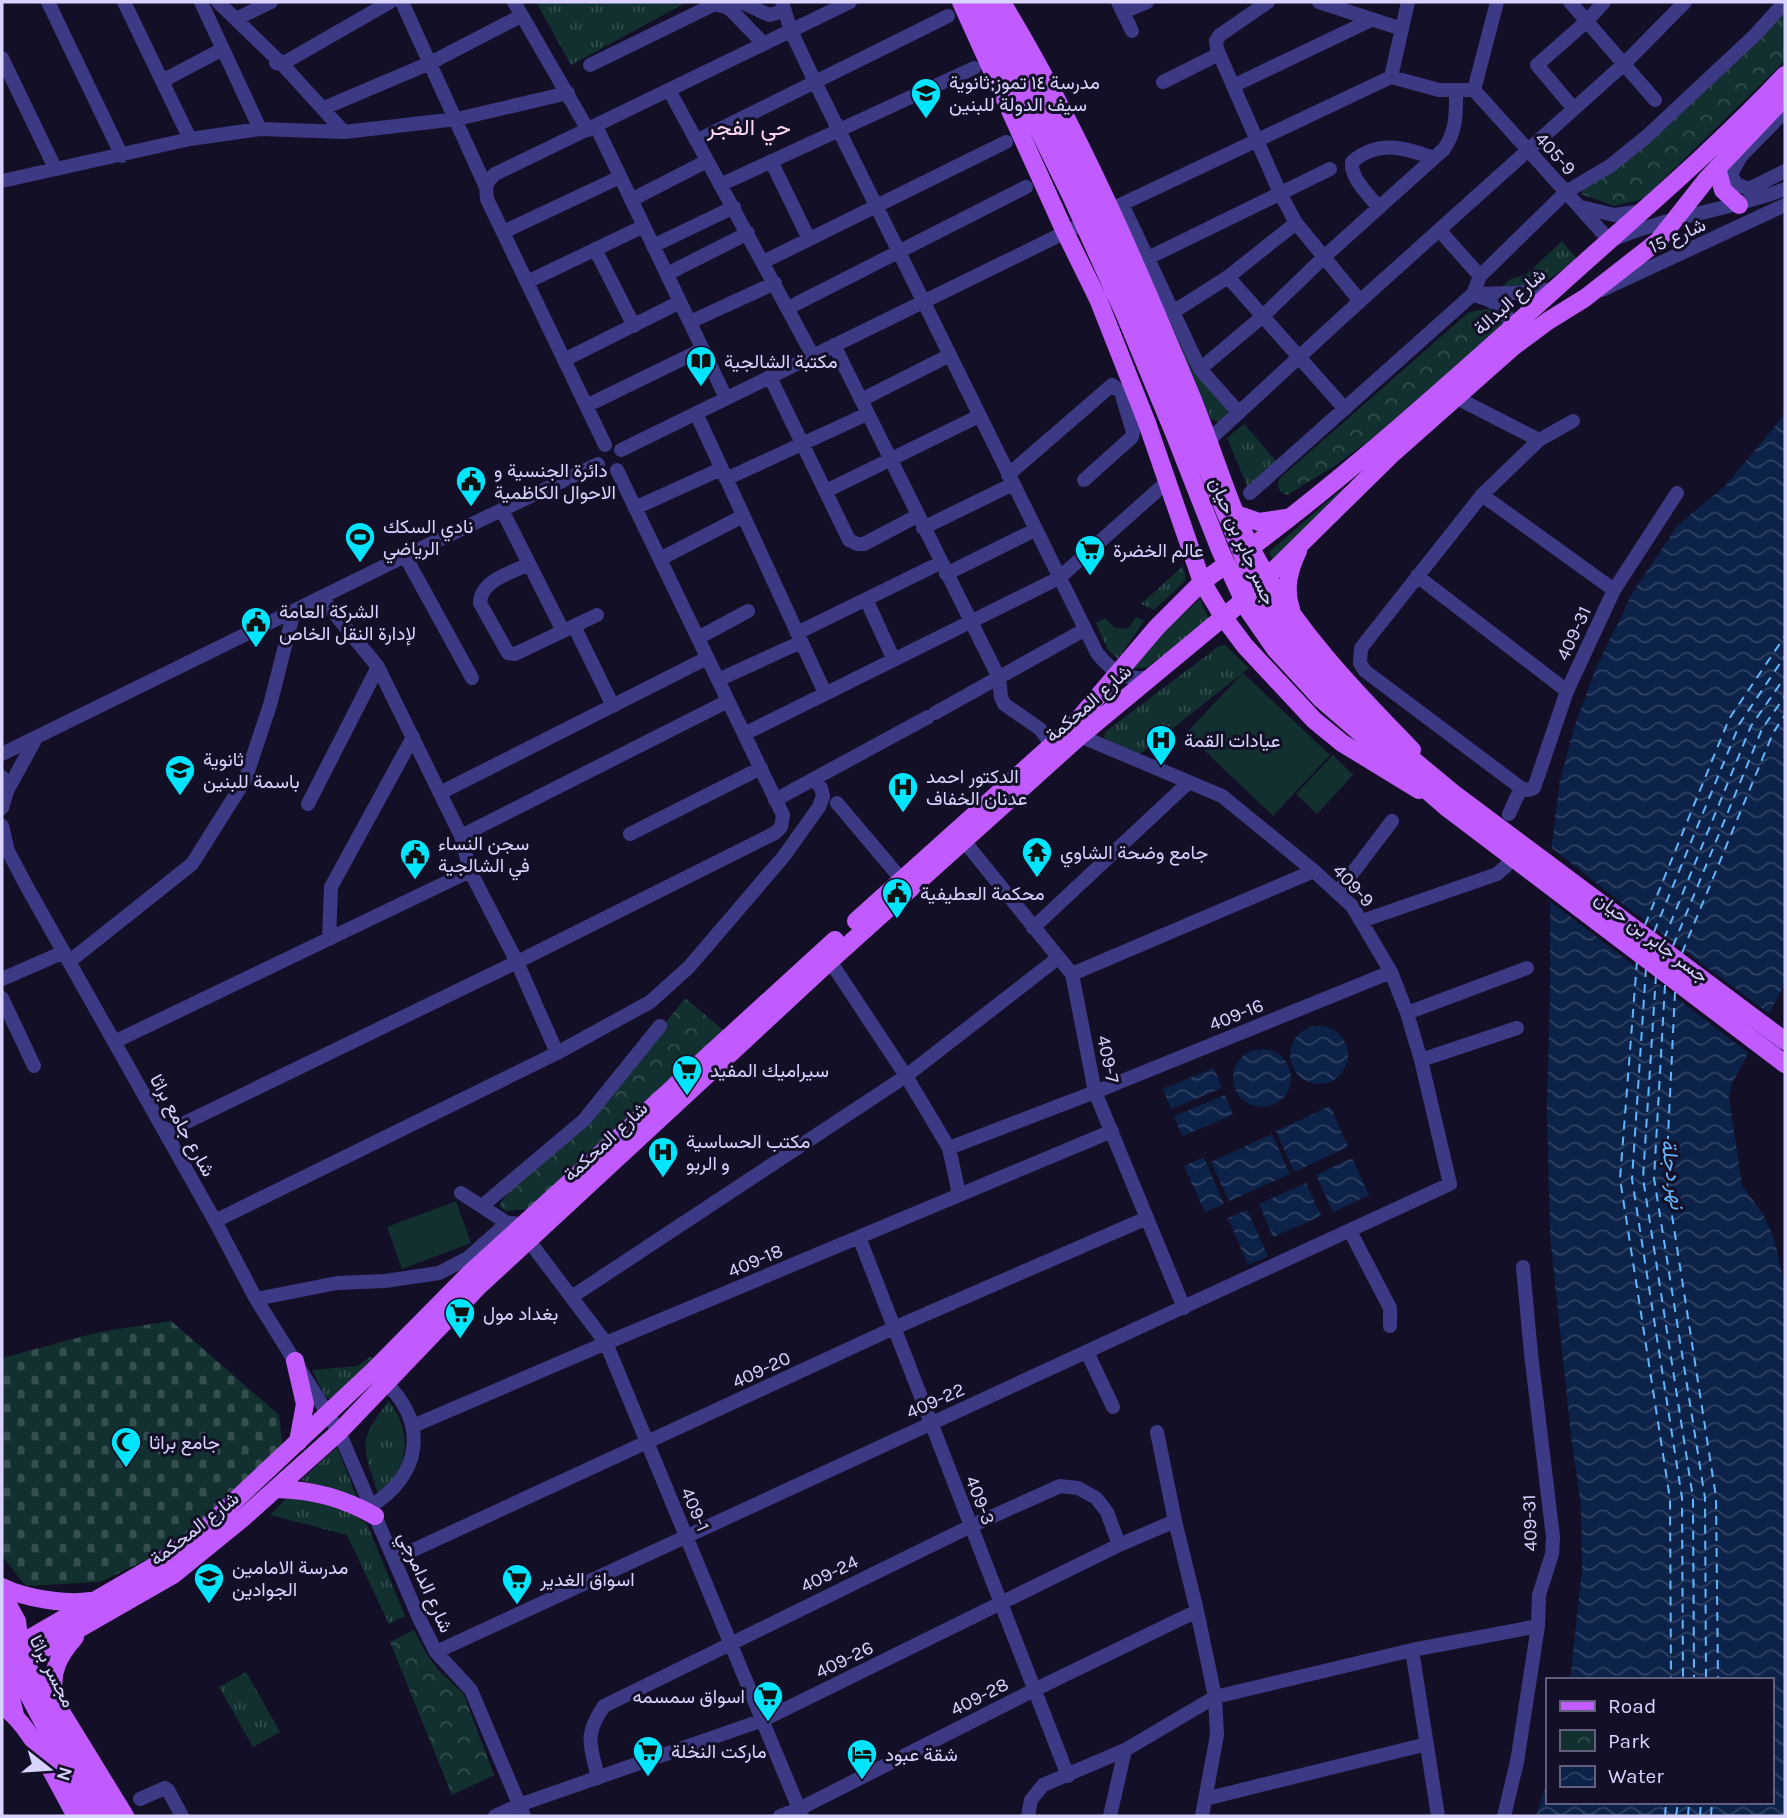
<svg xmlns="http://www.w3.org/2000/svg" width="1787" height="1818" font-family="Karla,Vazirmatn,sans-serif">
<defs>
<pattern id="grass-tufts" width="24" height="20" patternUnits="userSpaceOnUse" patternTransform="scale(1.75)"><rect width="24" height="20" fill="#12302f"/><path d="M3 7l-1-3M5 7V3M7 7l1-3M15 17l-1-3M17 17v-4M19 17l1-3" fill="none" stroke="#344d4e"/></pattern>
<pattern id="cemetery-stones" width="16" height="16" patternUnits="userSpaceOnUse" patternTransform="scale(1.75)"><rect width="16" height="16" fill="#12302f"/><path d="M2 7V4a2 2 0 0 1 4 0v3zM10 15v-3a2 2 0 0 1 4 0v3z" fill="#344d4e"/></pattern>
<pattern id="park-crowns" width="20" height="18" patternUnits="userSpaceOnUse" patternTransform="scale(1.75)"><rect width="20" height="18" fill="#12302f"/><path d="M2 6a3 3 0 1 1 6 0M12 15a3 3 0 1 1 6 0" fill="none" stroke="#344d4e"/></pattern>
<pattern id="water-waves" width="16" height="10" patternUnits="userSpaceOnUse" patternTransform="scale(1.75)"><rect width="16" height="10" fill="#0c2248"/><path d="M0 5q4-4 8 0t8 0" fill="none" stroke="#2f4163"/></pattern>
</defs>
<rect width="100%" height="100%" fill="#130f26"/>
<path fill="url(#grass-tufts)" d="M536,2H687L571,65Z
M1562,241L1577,259L1540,286L1501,288L1509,280L1528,273Z
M1178,328L1233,412L1219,422L1211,419L1173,329Z
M1244,424L1278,463L1248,488L1227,438Z
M1347,487L1273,561L1269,552L1343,488Z
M1183,566L1186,580L1154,610L1141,604Z
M1200,599L1209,619L1148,667L1133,669L1164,631Z
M1136,617L1144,621L1118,659L1108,650L1096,623L1105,618L1114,627L1128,629Z
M1225,645L1249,668L1139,755L1104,738L1105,732L1219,646Z
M370,1357L375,1358L330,1399L325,1396L312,1370L357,1366Z
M389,1401C413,1433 410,1469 378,1494C363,1446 356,1442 389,1401Z
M337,1447L358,1500L340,1491L301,1480Z
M289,1496C315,1503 346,1506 367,1524L405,1616L389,1624L347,1535L270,1515Z
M246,1672L280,1732L253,1747L219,1687Z"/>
<path fill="url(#cemetery-stones)" d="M171,1321L279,1415L283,1448L176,1546L100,1582L26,1586L2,1556V1358L99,1332Z"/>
<path fill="url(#park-crowns)" d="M1785,11V61L1643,199L1614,206L1581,194L1582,189Z
M1488,309C1498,312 1500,317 1502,327L1399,418L1336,465L1287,495L1280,491L1278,486L1279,479L1469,312Z
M685,998L727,1033L529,1209L506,1211L499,1206L508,1191L597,1111Z
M414,1630L426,1653L438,1670L463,1693L494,1775L452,1795L390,1642Z"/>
<path fill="#12302f" d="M1243,673L1330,755L1273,816L1186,733Z
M1333,755L1353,775L1317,814L1296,794Z
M456,1201L471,1243L402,1269L387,1227Z"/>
<path fill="url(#water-waves)" d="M1785,414V983L1732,1084L1729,1097L1742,1185L1763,1214L1774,1238L1785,1287V1816H1536L1547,1782V1802H1771V1680H1570L1582,1570L1581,1506L1571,1435L1550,1235L1547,1109L1550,991V859L1560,781L1575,725L1596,668L1633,592L1678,525L1725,486Z
M1290 1055a29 29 0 1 1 58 0a29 29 0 1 1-58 0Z
M1233 1078a29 29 0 1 1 58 0a29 29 0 1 1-58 0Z
M1214,1068L1222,1088L1171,1109L1163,1089Z
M1225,1095L1233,1115L1182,1136L1174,1116Z
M1330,1106L1348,1147L1294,1172L1276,1131Z
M1272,1134L1290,1174L1229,1201L1211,1162Z
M1204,1157L1224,1204L1205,1212L1184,1166Z
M1352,1158L1369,1195L1333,1212L1316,1175Z
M1306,1183L1321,1216L1273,1237L1259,1204Z
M1247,1210L1268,1256L1248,1265L1228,1218Z"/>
<path fill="#130f26" d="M1548,845L1624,905L1772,1016L1751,1055L1546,898Z"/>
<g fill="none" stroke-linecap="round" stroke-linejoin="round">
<path stroke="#62b6ff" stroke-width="2" stroke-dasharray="9 7" stroke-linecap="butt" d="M1645,925L1729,719L1785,636
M1654,932L1740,723L1785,656
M1664,939L1751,726L1785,677
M1673,946L1762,729L1785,696
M1682,953L1773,733L1785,715
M1637,961L1620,1179L1670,1499L1671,1680
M1646,968L1632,1179L1682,1498L1683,1680
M1656,975L1643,1178L1693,1498L1694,1680
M1665,985L1654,1178L1705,1498L1706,1680
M1675,992L1666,1177L1716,1497L1718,1680
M1665,1816L1666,1802
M1676,1816L1678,1802
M1688,1816L1689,1802
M1700,1816L1701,1802
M1711,1816L1712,1802"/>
<path stroke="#3d3a85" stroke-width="14" d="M48,2L122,156
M124,2L190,139
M201,2L260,129
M218,2L282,64L344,132
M402,2L486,187L487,199L605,445
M514,2L588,130
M741,2L769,15L784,11
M782,2L791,31L815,82L1097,653C1110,670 1131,685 1153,675
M1118,2L1132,31
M1268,2L1220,35L1216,41L1217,49L1280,193L1296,223L1360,301
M1319,2L1402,29
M1570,2L1655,100
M1123,12L1147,2
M236,19L271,2
M2,58L55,168
M276,63L282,64L390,2
M590,65L715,4L729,8L764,44
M1391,77L1408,2
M162,81L223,49
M1163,82L1219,54
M1233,86L1371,20
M669,90L813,356
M1474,90L1610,241C1666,216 1728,211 1785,189
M1474,90L1497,2
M324,108L430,63L521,16
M1574,109L1537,65L1587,21L1604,2
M1785,111L1741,156L1731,174L1736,184L1749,189L1785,171
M596,126L726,398
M696,141L948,16
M771,161L809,239
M2,181L190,139L260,129L344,132L457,119L568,93
M720,185L974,68
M486,187L489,180L495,174L850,2
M631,200L707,161
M1122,204L1200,369L1239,413
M1581,207L1614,215L1643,211
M1379,208C1369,195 1350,178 1352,162C1379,139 1404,148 1434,158
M1103,213L1391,77L1439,90H1474
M1440,231L1480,276
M503,232L620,177
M653,246L734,207
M595,249L634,326
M1148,258L1330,169
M763,262L1006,142
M667,274L748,233
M1228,277L1345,409
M527,282L644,226
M1602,290L1785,205
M1473,294L1515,293L1555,289
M1477,296C1495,301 1510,310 1510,330
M788,308L1026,187
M1173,312L1228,277L1296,223
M690,322L775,283
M834,345L999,678L1001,697L1004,704L1040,729L1052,745
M564,360L680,302
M1200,369L1263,316L1324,257L1444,149C1457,130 1456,113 1456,90
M770,377L849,540L857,544H864L917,516
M1455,397L1539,440
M861,400L950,355
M586,406L703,349
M696,413L825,693
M1573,421L1539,440L1482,495L1361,648L1360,663L1365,671L1521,788L1528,790L1534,788L1567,691L1614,590L1677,493
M1209,440L1360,301L1624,64L1685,2
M621,450L1074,228
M1008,475L1112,385L1121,392L1133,432L1132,437L1084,480
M726,479L867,414
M826,491L979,416
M1250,493L1473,294L1480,276L1566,192L1610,166L1646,137L1755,35L1785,2
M1482,495L1614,590
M635,508L721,469
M502,510L563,631
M923,528L1013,484
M405,556L472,678
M660,559L743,516
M529,564C511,573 481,580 480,603L508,653L515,654L597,615
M946,574L1035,530
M1417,576L1567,691
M321,597L378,667L461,836L470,871L517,962L557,1053
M866,599L893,658
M574,626L613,706
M797,633L940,563
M698,638L748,611
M718,680L801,642
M935,713L1084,630
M744,734L1059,578L1168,481
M2,754L405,556L598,464
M2,777L7,791L2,808
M7,791L35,740
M440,793L707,658
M775,800L928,717
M837,803L902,880
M308,804L378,667
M1509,814L1521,788
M2,826L8,851L27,887L215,1221L256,1299L339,1432L419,1618L436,1652L471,1690L524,1816
M630,834L761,768
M461,836L728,701
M964,841L1072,974L1095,1092L1184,1308
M1338,892L1392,821
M1362,921L1497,874L1506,866
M1033,928L1189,782
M329,939L331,887L413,737
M70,961L192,864L245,780L270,705L294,611
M830,961L906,1076L949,1148L959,1194
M1072,974L1314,871
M2,979L64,952
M2,998L34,1066
M1407,1013L1527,968
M114,1042L470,871
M1421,1060L1517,1028
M166,1132L517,962L775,833L781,827L783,815L617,470
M949,1148L1095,1092L1391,972
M461,1193L507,1223
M482,1206L584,1120L660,1026
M215,1221L557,1053L650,1002L689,967L784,856L819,807L823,796L821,788L814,779
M1350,1231L1390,1308V1326
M859,1237L1068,1776
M529,1241L606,1343L802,1816
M573,1296L906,1076L1058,958
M256,1299L337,1283L385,1281L439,1273L468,1258L507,1223H514L521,1229
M1087,1352L1113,1407
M413,1426L606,1343L1112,1131
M1157,1432L1175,1521L1197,1611L1215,1697L1217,1735L1202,1816
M371,1506C421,1475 429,1424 385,1382
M394,1559L894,1328L1147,1218
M1412,1650L1438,1816
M436,1652L1450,1184L1421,1060L1407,1013L1391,972L1352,906L1314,871L1222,796L1080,736
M598,1778C591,1746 583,1736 604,1706L971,1526L1060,1486L1078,1488L1096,1498L1107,1512L1119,1545
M140,1799L165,1788L168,1790L182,1816
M1205,1799L1427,1744
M495,1816L519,1805L763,1720L1119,1545L1175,1521
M780,1816L799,1809L1034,1690L1197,1611
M1028,1816L1031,1800L1043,1785L1125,1750L1215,1697L1412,1650L1538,1626
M1110,1816L1125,1750
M1504,1816L1517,1762L1538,1626L1539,1595L1552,1554L1553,1537L1531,1354L1523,1267"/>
<path stroke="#c25bff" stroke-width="18" d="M1717,168L1723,190L1739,205
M1193,400C1213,450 1228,503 1252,550C1292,626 1352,689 1412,750
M1147,423L1202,582L1224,618L1245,646L1314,720L1342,743L1419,790
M1236,514L1259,522L1286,518
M1246,551C1354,471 1453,380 1553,291C1631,220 1713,152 1785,75
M1261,583L1391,455L1513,347L1548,321L1585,298L1658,241L1706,180L1785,97
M1291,609C1284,589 1289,570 1298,551
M856,921L1071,728L1157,627L1202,582L1220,569
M295,1361L305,1404L298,1442
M276,1489C314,1490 343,1498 375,1516
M2,1587C24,1598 66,1605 91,1601
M2,1594L17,1621L19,1637
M4,1653L151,1568L194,1539L373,1371L469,1274L835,940
M2,1673L173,1575L243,1518L339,1432L478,1287L830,961L1080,736L1238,605
M11,1674V1698L15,1715
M41,1679L125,1816
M55,1696C49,1672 60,1654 75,1637
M2,1706C30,1722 59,1787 76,1816"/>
<path stroke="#c25bff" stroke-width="18" d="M961,2L1065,232L1098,299L1147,423
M973,2L1008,67L1072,198L1125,315L1174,433L1220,550L1248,610L1275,649L1321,699L1446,807L1785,1064
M990,2L1140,309L1188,421L1261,600L1290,640L1340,699L1453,793L1785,1041
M1004,6C1080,131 1137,266 1193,400
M2,1618L107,1816
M2,1645L93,1816"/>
</g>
<defs>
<g id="school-pin" transform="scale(1.575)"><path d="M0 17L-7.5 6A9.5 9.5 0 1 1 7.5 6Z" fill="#00e5ff" stroke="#130f26"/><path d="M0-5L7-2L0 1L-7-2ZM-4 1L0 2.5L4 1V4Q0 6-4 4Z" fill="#111"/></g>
<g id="library-pin" transform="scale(1.575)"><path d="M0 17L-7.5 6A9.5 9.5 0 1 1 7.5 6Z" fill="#00e5ff" stroke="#130f26"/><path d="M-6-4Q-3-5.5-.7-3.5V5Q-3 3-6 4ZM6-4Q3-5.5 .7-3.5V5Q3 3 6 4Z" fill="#111"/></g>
<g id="civic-pin" transform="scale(1.575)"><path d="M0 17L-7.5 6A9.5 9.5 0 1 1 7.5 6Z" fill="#00e5ff" stroke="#130f26"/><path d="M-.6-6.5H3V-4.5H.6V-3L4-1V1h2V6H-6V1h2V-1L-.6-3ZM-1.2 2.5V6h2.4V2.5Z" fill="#111"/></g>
<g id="stadium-pin" transform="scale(1.575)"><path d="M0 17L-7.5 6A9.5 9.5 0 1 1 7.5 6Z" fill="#00e5ff" stroke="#130f26"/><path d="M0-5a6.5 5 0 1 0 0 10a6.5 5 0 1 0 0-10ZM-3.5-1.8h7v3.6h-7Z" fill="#111"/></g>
<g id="supermarket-pin" transform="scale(1.575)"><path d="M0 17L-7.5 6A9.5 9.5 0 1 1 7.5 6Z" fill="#00e5ff" stroke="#130f26"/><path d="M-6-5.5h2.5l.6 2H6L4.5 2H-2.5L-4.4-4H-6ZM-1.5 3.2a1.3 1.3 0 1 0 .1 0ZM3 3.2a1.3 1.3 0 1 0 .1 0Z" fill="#111"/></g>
<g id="hospital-pin" transform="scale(1.575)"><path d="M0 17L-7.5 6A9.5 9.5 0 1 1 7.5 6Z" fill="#00e5ff" stroke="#130f26"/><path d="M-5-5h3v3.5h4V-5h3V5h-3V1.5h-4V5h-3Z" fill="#111"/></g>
<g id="temple-pin" transform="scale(1.575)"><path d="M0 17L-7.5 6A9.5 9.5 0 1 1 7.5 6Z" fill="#00e5ff" stroke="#130f26"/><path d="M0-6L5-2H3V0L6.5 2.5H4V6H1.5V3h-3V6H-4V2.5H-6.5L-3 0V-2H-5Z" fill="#111"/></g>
<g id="mosque-pin" transform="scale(1.575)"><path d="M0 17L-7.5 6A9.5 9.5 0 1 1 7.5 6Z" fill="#00e5ff" stroke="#130f26"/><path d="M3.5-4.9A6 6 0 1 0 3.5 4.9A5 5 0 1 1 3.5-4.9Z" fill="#111"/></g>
<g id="hotel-pin" transform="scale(1.575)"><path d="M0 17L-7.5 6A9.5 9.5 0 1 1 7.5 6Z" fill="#00e5ff" stroke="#130f26"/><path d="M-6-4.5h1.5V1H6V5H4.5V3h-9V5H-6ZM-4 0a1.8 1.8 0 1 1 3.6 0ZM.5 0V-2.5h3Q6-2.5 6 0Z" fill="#111"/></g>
</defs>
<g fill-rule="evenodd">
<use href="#school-pin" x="926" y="93"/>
<use href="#library-pin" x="701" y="361"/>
<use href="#civic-pin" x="471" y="481"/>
<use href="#stadium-pin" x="360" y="537"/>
<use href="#supermarket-pin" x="1090" y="550"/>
<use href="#civic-pin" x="256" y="622"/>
<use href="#hospital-pin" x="1161" y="740"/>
<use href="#school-pin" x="180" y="770"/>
<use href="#hospital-pin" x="903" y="787"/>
<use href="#temple-pin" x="1037" y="852"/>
<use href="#civic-pin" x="415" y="854"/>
<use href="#civic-pin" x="897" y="893"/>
<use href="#supermarket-pin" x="687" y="1070"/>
<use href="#hospital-pin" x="663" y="1152"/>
<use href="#supermarket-pin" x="460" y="1313"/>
<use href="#mosque-pin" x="126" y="1442"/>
<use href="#school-pin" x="209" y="1578"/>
<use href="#supermarket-pin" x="517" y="1579"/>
<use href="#supermarket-pin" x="768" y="1696"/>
<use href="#supermarket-pin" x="648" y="1751"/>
<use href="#hotel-pin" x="862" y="1754"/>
</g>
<g text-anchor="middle" stroke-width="6" stroke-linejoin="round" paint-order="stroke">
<g font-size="19" fill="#d9d4ff" stroke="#130f26" text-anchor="start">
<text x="949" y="89">مدرسة ١٤ تموز;ثانوية<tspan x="949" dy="22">سيف الدولة للبنين</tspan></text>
<text x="724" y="368">مكتبة الشالجية</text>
<text x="494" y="477">دائرة الجنسية و<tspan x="494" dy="22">الاحوال الكاظمية</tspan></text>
<text x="383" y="533">نادي السكك<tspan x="383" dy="22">الرياضي</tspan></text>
<text x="1113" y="557">عالم الخضرة</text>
<text x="279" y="618">الشركة العامة<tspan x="279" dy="22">لإدارة النقل الخاص</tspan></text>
<text x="1184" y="747">عيادات القمة</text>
<text x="203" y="766">ثانوية<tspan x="203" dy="22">باسمة للبنين</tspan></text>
<text x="926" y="783">الدكتور احمد<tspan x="926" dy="22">عدنان الخفاف</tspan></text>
<text x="438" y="850">سجن النساء<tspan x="438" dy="22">في الشالجية</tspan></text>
<text x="1060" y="859">جامع وضحة الشاوي</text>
<text x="920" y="900">محكمة العطيفية</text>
<text x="710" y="1077">سيراميك المفيد</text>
<text x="686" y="1148">مكتب الحساسية<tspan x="686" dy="22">و الربو</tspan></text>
<text x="483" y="1320">بغداد مول</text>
<text x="149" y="1449">جامع براثا</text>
<text x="232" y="1574">مدرسة الامامين<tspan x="232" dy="22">الجوادين</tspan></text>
<text x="540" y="1586">اسواق الغدير</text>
<text x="745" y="1703" text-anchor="end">اسواق سمسمه</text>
<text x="671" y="1758">ماركت النخلة</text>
<text x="885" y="1761">شقة عبود</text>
</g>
<g font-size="19" fill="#d9d4ff" stroke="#130f26">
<text transform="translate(1556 153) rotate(48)" y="7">405-9</text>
<text transform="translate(1677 235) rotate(-24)" y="7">شارع 15</text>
<text transform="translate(1509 301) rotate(-42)" y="7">شارع البدالة</text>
<text transform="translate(1243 541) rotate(66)" y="7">جسر جابر بن حيان</text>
<text transform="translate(1573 633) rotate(-65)" y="7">409-31</text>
<text transform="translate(1088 703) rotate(-41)" y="7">شارع المحكمة</text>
<text transform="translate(1354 885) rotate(47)" y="7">409-9</text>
<text transform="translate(1652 937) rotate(37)" y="7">جسر جابر بن حيان</text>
<text transform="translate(1236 1014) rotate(-22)" y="7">409-16</text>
<text transform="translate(1109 1059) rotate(78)" y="7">409-7</text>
<text transform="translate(183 1125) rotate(61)" y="7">شارع جامع براثا</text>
<text transform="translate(605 1141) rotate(-43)" y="7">شارع المحكمة</text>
<text transform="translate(755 1260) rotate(-23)" y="7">409-18</text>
<text transform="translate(761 1369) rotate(-25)" y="7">409-20</text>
<text transform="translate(935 1400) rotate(-24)" y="7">409-22</text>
<text transform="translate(981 1500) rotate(69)" y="7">409-3</text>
<text transform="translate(696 1509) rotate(67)" y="7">409-1</text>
<text transform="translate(1529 1523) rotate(-92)" y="7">409-31</text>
<text transform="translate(194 1528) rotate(-38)" y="7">شارع المحكمة</text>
<text transform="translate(829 1573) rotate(-26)" y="7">409-24</text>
<text transform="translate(426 1582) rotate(66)" y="7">شارع الدامرجي</text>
<text transform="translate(844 1659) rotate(-26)" y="7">409-26</text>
<text transform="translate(53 1671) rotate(63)" y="7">مجسر براثا</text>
<text transform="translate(979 1696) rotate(-27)" y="7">409-28</text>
</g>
<g font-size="21" font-style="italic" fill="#62b6ff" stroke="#130f26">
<text transform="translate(1673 1174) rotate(82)" y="7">نهر دجلة</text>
</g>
<g font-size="23" fill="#ffd6f0" stroke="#130f26">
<text x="749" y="135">حي الفجر</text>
</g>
</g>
<rect width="1787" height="1818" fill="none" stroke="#d9d4ff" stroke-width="7"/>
<rect x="1546" y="1678" width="228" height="126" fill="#130f26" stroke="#625e7d" stroke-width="2"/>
<rect x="1560" y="1701" width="35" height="10" fill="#c25bff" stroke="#625e7d" stroke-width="2"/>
<text x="1608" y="1713" font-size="21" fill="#d9d4ff">Road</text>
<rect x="1560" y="1730" width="35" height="21" fill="url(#park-crowns)" stroke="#625e7d" stroke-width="2"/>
<text x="1608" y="1748" font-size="21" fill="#d9d4ff">Park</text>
<rect x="1560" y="1766" width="35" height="21" fill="url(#water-waves)" stroke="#625e7d" stroke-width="2"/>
<text x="1608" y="1783" font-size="21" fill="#d9d4ff">Water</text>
<g transform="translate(49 1769) rotate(107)" stroke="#130f26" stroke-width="5" paint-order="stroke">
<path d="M0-5L12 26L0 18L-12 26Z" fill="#d9d4ff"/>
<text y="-10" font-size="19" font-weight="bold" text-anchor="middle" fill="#d9d4ff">N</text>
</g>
</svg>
